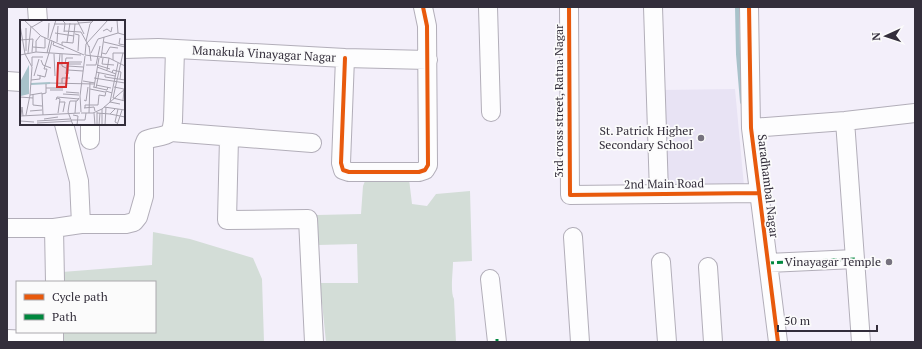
<svg xmlns="http://www.w3.org/2000/svg" width="922" height="349" font-family="'PT Serif',serif">
<rect width="100%" height="100%" fill="#f3effa"/>
<path fill="#e8e3f4" d="M735,89L744,186L665,187L661,90Z"/>
<path fill="#d3ddd7" d="M367,176L409,179L412,204L427,206L436,194L470,191L472,261L453,262C453,272 450,291 454,299L456,342H326L320,283H358L357,244L318,245L317,215L361,214L363,186Z
M153,232L190,239L253,258L262,279L264,342H28L61,332H155V282H60L62,272L152,265Z"/>
<g fill="none" stroke-linecap="round" stroke-linejoin="round">
<path stroke="#a8c2ca" stroke-width="4" d="M737,7L738,54L742,102"/>
<g stroke="#b2aeb9" stroke-width="20">
<path id="minor" d="M37,7L38,21
M488,7L491,112
M569,7L570,195L759,193
M653,7L659,193
M749,7L751,128L778,342
M124,49L158,48L345,58L428,60
M345,58L341,163L343,170L349,172H419L425,170L428,165L427,26L423,7
M7,81L21,82
M845,121L861,342
M64,124L79,181L81,224
M751,128L845,121L915,113
M171,132L312,143
M229,138L227,220L308,219L314,342
M90,140V124
M7,228H54L81,224H126L134,222L138,217L144,196V145L146,140C154,136 163,138 171,132L173,121L175,49
M54,228L55,282
M573,237L580,342
M661,262L667,342
M768,263L855,259
M708,267L713,342
M490,279L497,342
M7,339L54,341V332"/>
</g>
<use href="#minor" stroke="#fdfdfe" stroke-width="18"/>
<path stroke="#00873e" stroke-width="3" stroke-dasharray="6 3" stroke-linecap="butt" d="M768,263L855,259
M497,339V342"/>
<g stroke="#fbfbfb" stroke-width="6">
<path id="cycleway" d="M569,7L570,195L759,193
M749,7L751,128L778,342
M345,58L341,163L343,170L349,172H419L425,170L428,165L427,26L423,7"/>
</g>
<use href="#cycleway" stroke="#e8590c" stroke-width="4"/>
</g>
<g fill="#76727e" stroke="#fbfbfb" stroke-width="1.5">
<circle cx="701" cy="138" r="4"/>
<circle cx="889" cy="262" r="4"/>
</g>
<g text-anchor="middle" stroke-width="3.5" stroke-linejoin="round" paint-order="stroke">
<g font-size="12" fill="#332e3b" stroke="#fbfbfb">
<text transform="translate(264 54) rotate(3)" y="4">Manakula Vinayagar Nagar</text>
<text transform="translate(559 101) rotate(-90)" y="4">3rd cross street, Ratna Nagar</text>
<text transform="translate(664 184) rotate(-1)" y="4">2nd Main Road</text>
<text transform="translate(768 186) rotate(83)" y="4">Saradhambal Nagar</text>
</g>
<g font-size="12" fill="#332e3b" stroke="#fbfbfb" text-anchor="end">
<text x="693" y="135">St. Patrick Higher<tspan x="693" dy="14">Secondary School</tspan></text>
<text x="881" y="266">Vinayagar Temple</text>
</g>
</g>
<g transform="translate(20 20)">
<rect width="105" height="105" fill="#f3effa"/>
<path d="M9,45V74L1,76V60Z" fill="#a8c2ca"/>
<path fill="none" stroke="#a8c2ca" stroke-width="2" d="M11,64L30,63"/>
<path fill="none" stroke="#a6a2ae" stroke-width="1" d="M4,0L21,16L64,35M42,0L45,3L44,12M57,0L64,14M97,0L98,13M58,3L72,2M34,4H59M0,5L5,34M12,7L24,0M44,11L61,12L66,21M83,11L87,9L91,12L92,7M35,13L54,16M55,14L59,15L58,31M28,18L29,3M100,18L99,24L105,25M30,19L36,0M0,20L13,19L12,32M34,22L33,25L44,29M37,22L38,6M47,22L50,3M84,22L105,27M42,25V22L53,23L55,4M69,26L71,41M13,27L25,28V18M69,27L66,21L70,4L74,0M6,31V8M16,32V21L20,16M8,33L11,6M27,33L30,20M29,33L32,21M71,33L78,19L98,13L105,15M82,33L86,34L90,27L98,28M103,33L93,78L105,81M5,34L12,47L10,75L6,95M34,34L35,56M40,34L39,44H42M42,34V46L46,48M0,35L16,32L61,35M65,35L89,38L105,46M65,35L66,24L88,0M81,38L84,17M83,38L82,44L94,45M21,40L23,45L31,48M93,40V33H105M48,42H62M98,43L90,82L100,84M45,44L46,38H53M66,45H76L80,26M77,45L90,49M12,46V37H23M77,47L96,54M48,50L63,51M87,50L89,38M76,52L95,56M92,53L93,50L101,52L100,59M46,54L47,44H61M48,54V46L63,47M17,55L25,57L27,49H24L29,33M85,55V57L105,60M14,56L19,39M74,58L105,63M11,60L20,59V55M63,61L75,63M30,63L74,64M42,63V58H50M76,65L91,68M73,67L87,70L88,67M74,67L79,38M94,67L104,69L103,81M26,68H43M76,68L79,53M70,69L85,72M30,70H43M46,72L59,73M13,74V85L22,86M22,74L26,73V64M43,74L59,75M10,75L22,73L23,95M0,77L13,78M37,78L40,79L38,93M36,80L37,77L59,79M64,80L66,81L68,67M40,82H45L43,92M84,87L105,90M64,88L74,87L75,91M65,88V85H78L79,75L85,76L86,71L92,73M10,91L22,90M61,92L60,76L65,36M55,93L56,81M61,93H73L82,89L105,69M69,93L70,62M74,93L75,105M77,93L90,94L95,89M90,94L105,97M1,95L2,87L3,96M53,95L58,96L57,105M0,96L60,93M24,99L38,97M51,100H65L66,93M0,101L14,102M17,101L50,99M17,103L52,101M97,103L95,102L98,89M53,105L48,92L49,85L50,81H57L59,78M77,105V92M79,105L80,93M82,105V89M85,105L86,87M97,105L102,90"/>
<path fill="#d62828" fill-opacity="0.15" stroke="#d62828" stroke-width="2" d="M38,43H48L46,67H37Z"/>
<rect width="105" height="105" fill="none" stroke="#332e3b" stroke-width="2"/>
</g>
<rect width="922" height="349" fill="none" stroke="#332e3b" stroke-width="16"/>
<rect x="16" y="281" width="140" height="52" fill="#fbfbfb" stroke="#aba9ae"/>
<rect x="24" y="294" width="20" height="6" fill="#e8590c" stroke="#aba9ae"/>
<text x="52" y="301" font-size="12" fill="#332e3b">Cycle path</text>
<rect x="24" y="314" width="20" height="6" fill="#00873e" stroke="#aba9ae"/>
<text x="52" y="321" font-size="12" fill="#332e3b">Path</text>
<g transform="translate(886 36) rotate(267)" stroke="#fbfbfb" stroke-width="3" paint-order="stroke">
<path d="M0-3L7 15L0 10L-7 15Z" fill="#332e3b"/>
<text y="-6" font-size="11" font-weight="bold" text-anchor="middle" fill="#332e3b">N</text>
</g>
<path d="M778 325v6h99v-6" fill="none" stroke="#332e3b" stroke-width="2"/>
<text x="784" y="325" font-size="12" fill="#332e3b" stroke="#fbfbfb" stroke-width="3" paint-order="stroke">50 m</text>
</svg>
